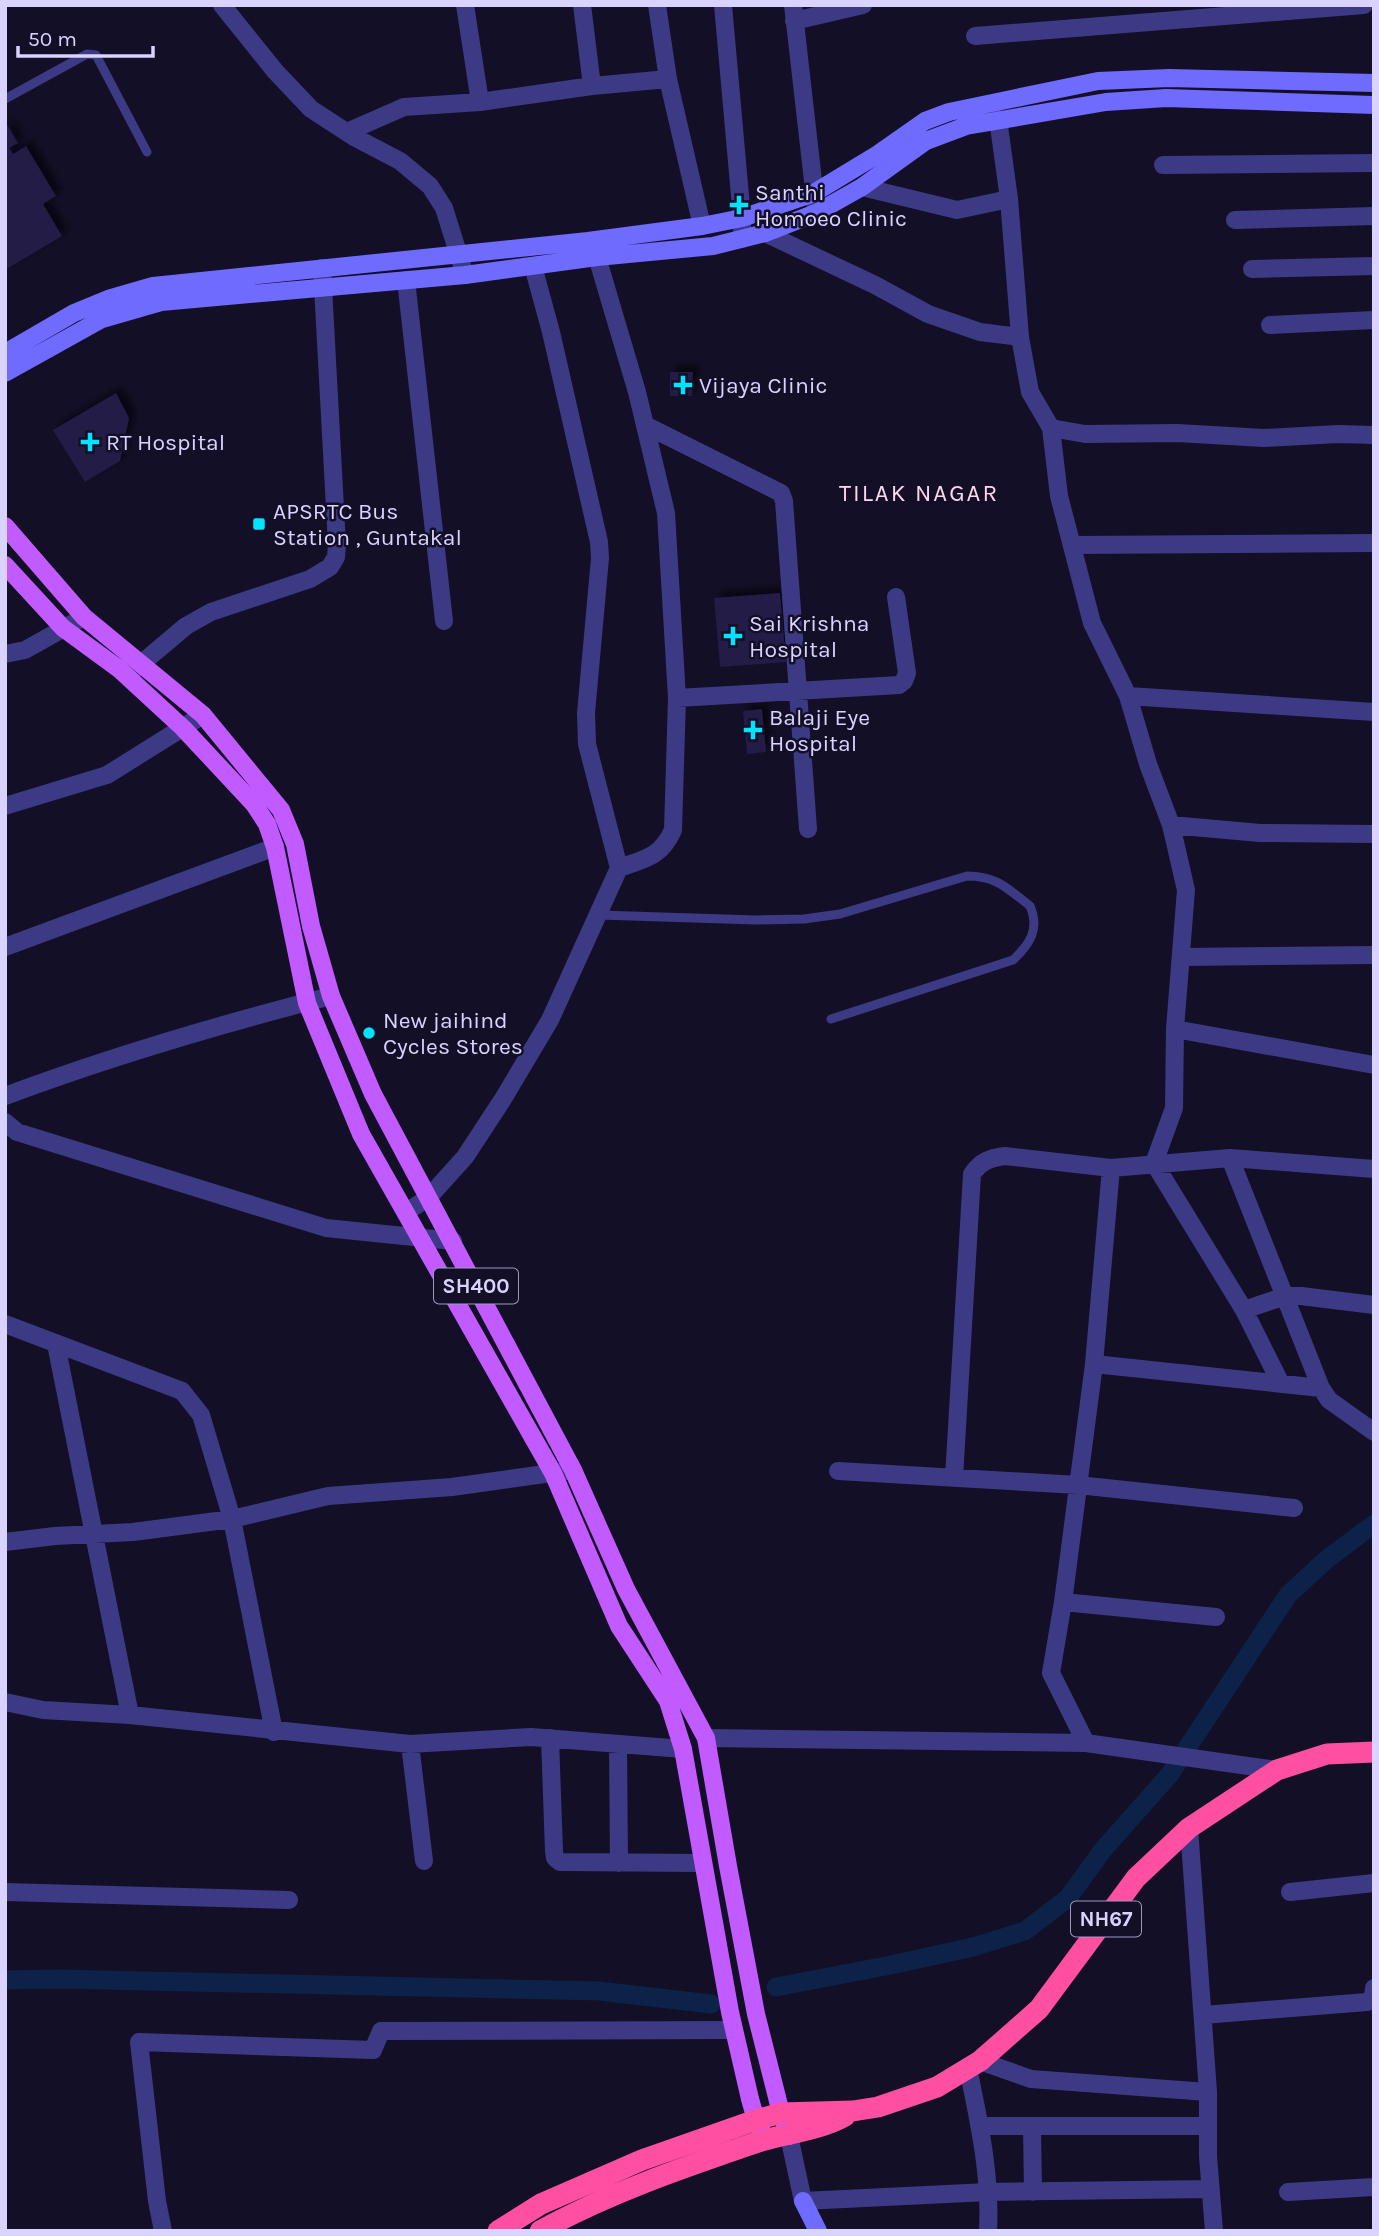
<svg xmlns="http://www.w3.org/2000/svg" width="1379" height="2236" font-family="Karla,sans-serif">
<defs>
<filter id="shadow"><feDropShadow dx="6" dy="-6" stdDeviation="3.5" flood-color="#0009"/></filter>
</defs>
<rect width="100%" height="100%" fill="#130f26"/>
<g fill="none" stroke-linecap="round" stroke-linejoin="round">
<path stroke="#0c2248" stroke-width="19" d="M5,1980L59,1979L599,1991L711,2004
M776,1987L891,1965L973,1947L1025,1931L1068,1898L1102,1851L1170,1774L1288,1595L1327,1559L1374,1524"/>
</g>
<path fill="#241b47" filter="url(#shadow)" d="M5,121L18,143L9,148L13,154L26,146L56,196L43,204L62,236L5,270Z
M670,372H693L692,396H670Z
M116,393L129,418L120,461L85,482L53,430Z
M780,593L786,662L720,667L714,598Z
M762,709L766,752L747,754L743,711Z"/>
<g fill="none" stroke-linecap="round" stroke-linejoin="round">
<path stroke="#3d3a85" stroke-width="9" d="M5,99L87,54L96,55L147,152
M599,915L756,920L804,919L840,914L967,876C997,876 1008,889 1030,906C1040,929 1030,944 1013,960L831,1019"/>
<path stroke="#3d3a85" stroke-width="18" d="M222,5L275,71L311,109L354,137L400,161L430,186L444,208L465,275
M465,5L480,102
M582,5L592,86
M657,5L668,79L702,226
M723,5L742,218V239
M793,5L816,207
M794,21L863,5
M975,36L1364,5
M998,119L1009,199L1020,337
M347,132L404,107L480,102L592,86L668,79
M1163,165L1374,163
M862,187L957,210L1009,199
M1235,220L1374,216
M765,233L875,285L928,314L980,332L1020,337L1030,392L1051,428L1059,496L1092,623L1128,696L1148,764L1171,825L1186,890L1175,1029L1174,1108L1154,1163L1244,1310L1281,1384
M533,266L551,332L599,542L600,558L586,713L587,744L619,868
M1252,269L1374,266
M406,280L444,621
M1270,325L1374,320
M645,425L781,493L784,501L808,829
M1051,428L1085,434L1177,433L1264,438L1338,434L1374,435
M1072,545L1374,543
M5,654L25,650L84,617
M129,674L186,626L211,612L310,579L330,567L336,557L337,545L322,268
M1128,696L1374,712
M677,698L899,685L904,681L907,673L896,597
M5,806L107,775L203,715
M1171,825L1260,833L1374,834
M5,947L275,847
M1181,957L1374,955
M1175,1029L1374,1065
M5,1096C112,1056 221,1024 331,996
M5,1122L17,1132L326,1228L453,1241
M1230,1158L1321,1388L1329,1400L1374,1432
M406,1212L428,1198L465,1157L503,1099L550,1020L619,868C645,859 661,857 673,830L677,698L666,513L637,392L597,257
M1244,1310L1285,1296H1301L1374,1305
M5,1324L182,1391L201,1415L232,1519L274,1732
M56,1344L130,1715
M1094,1364L1321,1388
M838,1471L1078,1485L1294,1508
M954,1478L972,1174C981,1161 990,1158 1005,1156L1111,1168
M5,1542L55,1536L133,1532L232,1519L328,1496L452,1487L573,1470
M1063,1602L1216,1617
M5,1702L43,1710L130,1715L410,1744L531,1737L683,1749
M550,1738L554,1851L555,1858L560,1862L702,1863
M706,1738L1086,1743L1277,1770
M1086,1743L1051,1673L1063,1602L1094,1364L1111,1168L1230,1158L1374,1169
M410,1744L424,1861
M618,1744L619,1863
M1189,1828L1208,2092
M5,1892L289,1900
M1290,1892L1374,1883
M1203,2015L1367,2002L1373,1997L1374,1988
M980,2061L1031,2079L1208,2092V2156L1214,2231
M968,2068C979,2122 991,2175 988,2231
M980,2126H1208
M1032,2126L1033,2192
M789,2136L803,2201L988,2192L1210,2189
M1288,2192L1374,2187
M163,2231L157,2201L139,2042L373,2050L381,2031L734,2030"/>
<path stroke="#6f6bff" stroke-width="18" d="M5,353L74,313L108,299L153,286L588,241L702,226L742,218L814,193L875,156L925,121L949,112L1098,81L1169,78L1374,83
M5,373L102,319L161,302L465,275L597,257L713,246L765,233L816,213L862,187L926,141L966,126L1106,102L1166,98L1374,105
M803,2201L818,2231"/>
<path stroke="#c25bff" stroke-width="18" d="M5,526L84,617L203,715L281,810L295,844L311,926L331,996L373,1094L573,1470L626,1589L706,1738L728,1866L756,2014L781,2113L789,2136
M5,565L63,628L119,669L183,728L254,804L267,824L275,847L307,1003L361,1134L553,1473L619,1626L668,1701L683,1749L730,2012L750,2099L756,2120L762,2131"/>
<path stroke="#ff4fa3" stroke-width="21" d="M498,2231L541,2204L642,2160L756,2120L781,2113L853,2111L878,2107L937,2087L980,2061L1039,2009L1136,1878L1189,1828L1277,1770L1327,1754L1374,1752
M540,2231C608,2193 685,2167 758,2142C787,2133 818,2131 845,2116"/>
</g>
<g fill="#00e5ff" stroke="#130f26" stroke-width="2.5">
<path d="M735.5 194.5h7v7h7v7h-7v7h-7v-7h-7v-7h7z"/>
<path d="M679.5 374.5h7v7h7v7h-7v7h-7v-7h-7v-7h7z"/>
<path d="M86.5 431.5h7v7h7v7h-7v7h-7v-7h-7v-7h7z"/>
<rect x="252" y="517" width="14" height="14" rx="3.5"/>
<path d="M729.5 625.5h7v7h7v7h-7v7h-7v-7h-7v-7h7z"/>
<path d="M749.5 719.5h7v7h7v7h-7v7h-7v-7h-7v-7h7z"/>
<circle cx="369" cy="1033" r="7"/>
</g>
<g text-anchor="middle" stroke-width="5" stroke-linejoin="round" paint-order="stroke">
<g fill="#130f26" stroke="#9e99be" stroke-width="2">
<rect x="434" y="1268.5" width="84" height="35" rx="5"/>
<rect x="1071" y="1901.5" width="70" height="35" rx="5"/>
</g>
<g font-size="21" font-weight="bold" fill="#d9d4ff">
<text x="476" y="1293">SH400</text>
<text x="1106" y="1926">NH67</text>
</g>
<g font-size="23" fill="#d9d4ff" stroke="#130f26" text-anchor="start">
<text x="755" y="200">Santhi<tspan x="755" dy="26">Homoeo Clinic</tspan></text>
<text x="699" y="393">Vijaya Clinic</text>
<text x="106" y="450">RT Hospital</text>
<text x="273" y="519">APSRTC Bus<tspan x="273" dy="26">Station , Guntakal</tspan></text>
<text x="749" y="631">Sai Krishna<tspan x="749" dy="26">Hospital</tspan></text>
<text x="769" y="725">Balaji Eye<tspan x="769" dy="26">Hospital</tspan></text>
<text x="383" y="1028">New jaihind<tspan x="383" dy="26">Cycles Stores</tspan></text>
</g>
<g font-size="24" letter-spacing="2" fill="#ffd6f0" stroke="#130f26">
<text x="919" y="501">TILAK NAGAR</text>
</g>
</g>
<rect width="1379" height="2236" fill="none" stroke="#d9d4ff" stroke-width="14"/>
<path d="M18 46v10h135v-10" fill="none" stroke="#d9d4ff" stroke-width="3.5"/>
<text x="28" y="46" font-size="21" fill="#d9d4ff" stroke="#130f26" stroke-width="5" paint-order="stroke">50 m</text>
</svg>
